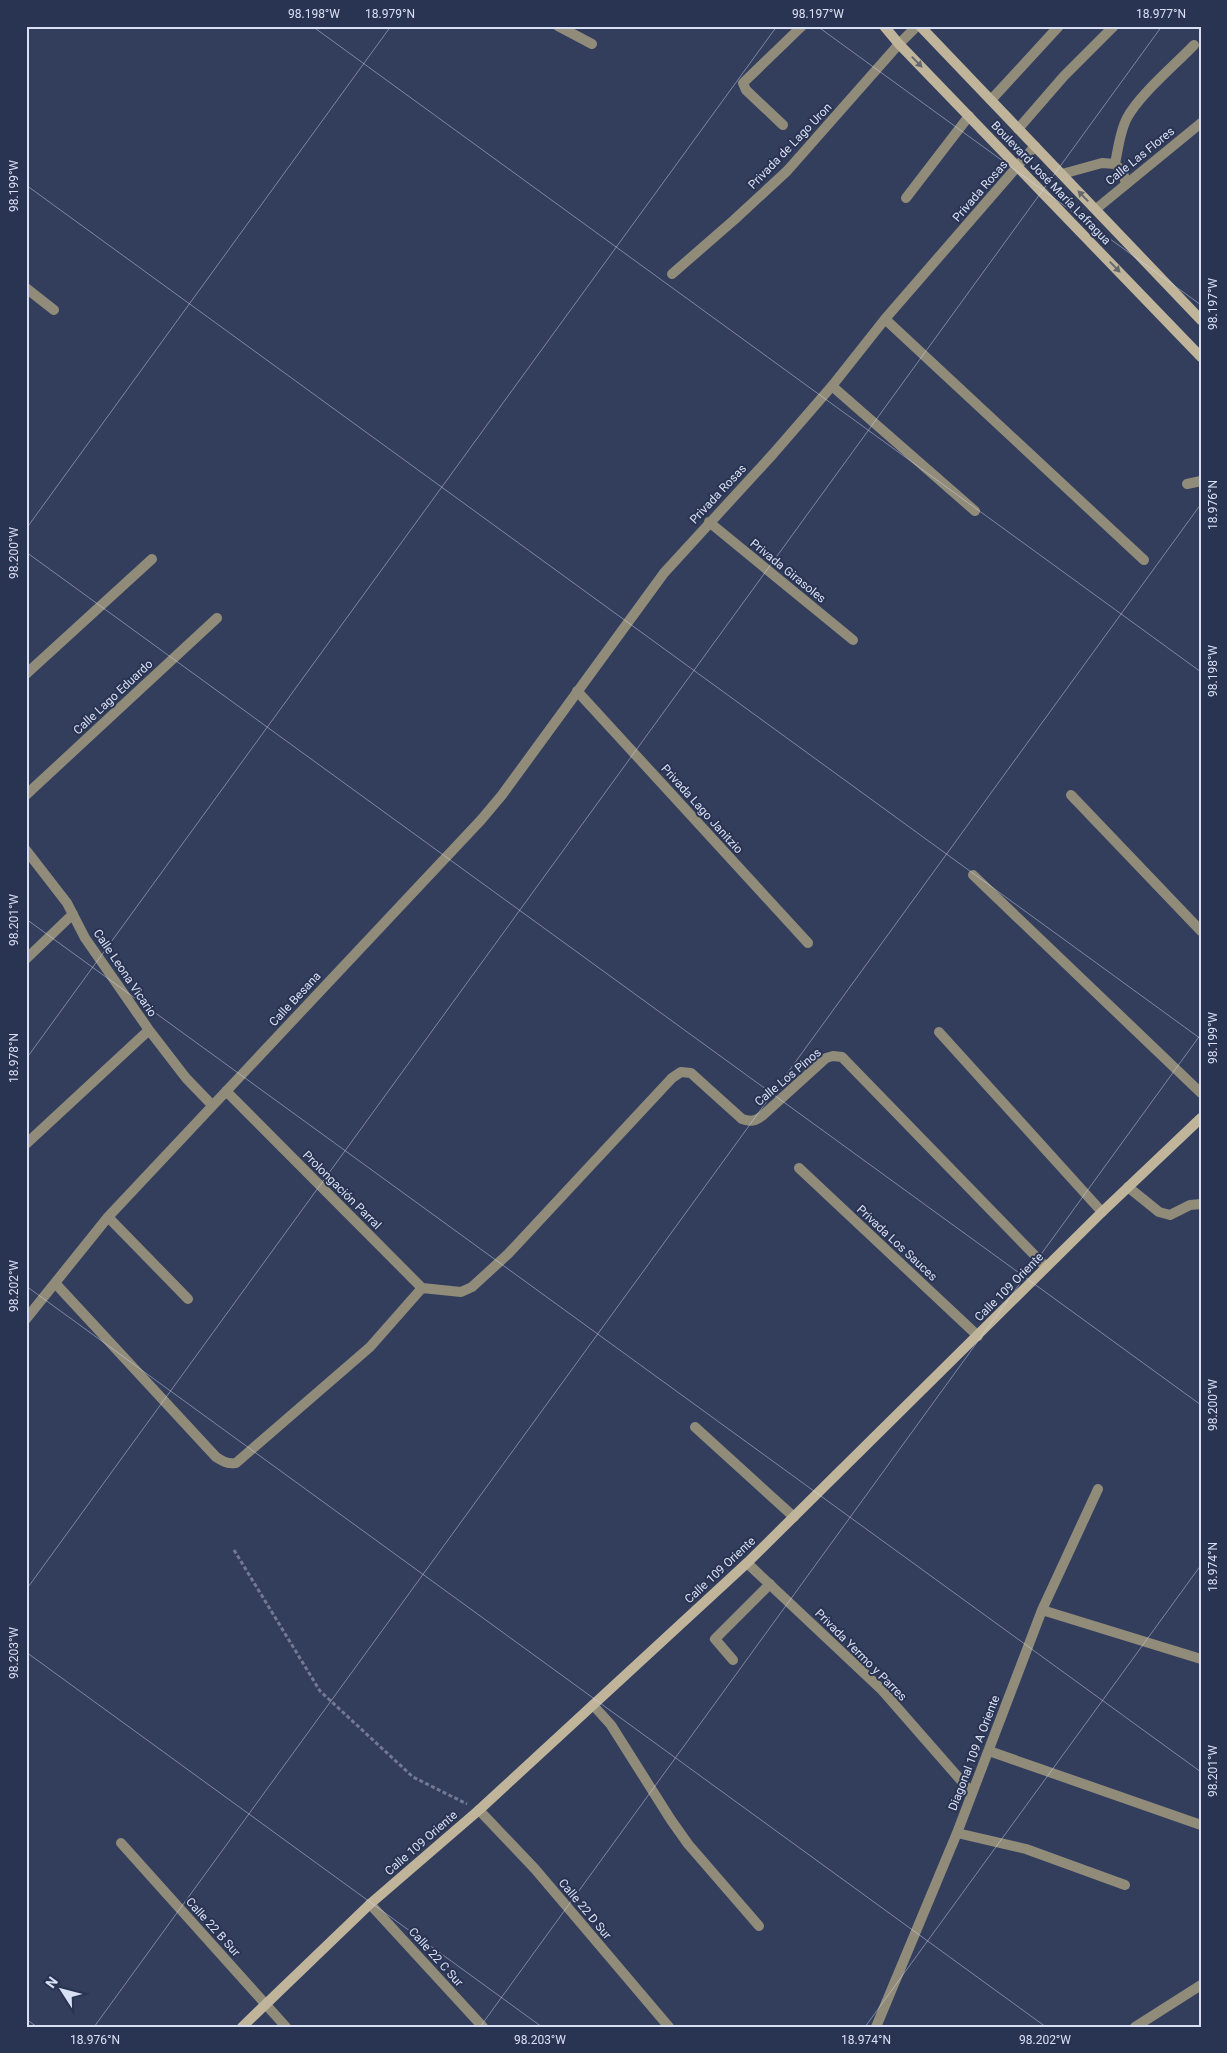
<svg xmlns="http://www.w3.org/2000/svg" width="1227" height="2053" font-family="Roboto,sans-serif">
<rect width="100%" height="100%" fill="#333e5d"/>
<g fill="none" stroke-linecap="round" stroke-linejoin="round">
<path stroke="#717a95" stroke-width="3" stroke-dasharray="4 2.5" stroke-linecap="butt" d="M234,1550L320,1691L413,1777L467,1804"/>
<path stroke="#918b7a" stroke-width="10" d="M991,100L1059,26
M783,125L746,90L743,83L802,26
M1018,129L1064,76L1114,26
M1115,164C1118,149 1120,131 1127,118C1139,95 1175,65 1194,45
M1062,174L1102,163L1115,164L1123,172L1126,184
M906,198L969,116
M26,288L54,310
M832,386L975,511
M1187,484L1201,481
M973,875L1201,1093
M939,1032L1102,1212
M1128,1187L1159,1212L1170,1215L1190,1205L1201,1204
M695,1427L794,1517
M733,1660L715,1639L770,1584
M593,1705L611,1725L671,1820L688,1844L759,1926"/>
<path stroke="#918b7a" stroke-width="10" d="M558,26L592,44
M1096,209L1201,123
M672,274L734,220L787,171L899,44L917,26
M885,319L1144,560
M709,522L853,640
M26,674L152,559
M577,691L808,943
M26,795L217,618
M1071,795L1201,931
M26,850L67,903L85,938L149,1030L186,1078L212,1105
M26,959L73,914
M226,1091L422,1288L461,1292L472,1287L508,1254L672,1078L681,1072L691,1073L742,1119C751,1122 755,1121 762,1116L826,1058L833,1056L842,1057L1046,1267
M26,1144L149,1030
M799,1168L978,1336
M108,1217L188,1299
M55,1283L216,1457C224,1462 227,1464 236,1463L370,1347L422,1288
M26,1319L108,1217L481,820L502,795L664,573L773,454L832,386L885,319L1035,146
M747,1563L881,1689L972,1793
M1042,1610L1201,1659
M989,1751L1201,1825
M479,1810L535,1869L669,2027
M957,1833L1026,1849L1125,1885
M121,1843L286,2027
M370,1904L483,2027
M876,2027L957,1833L1042,1610L1098,1489
M1135,2027L1201,1985"/>
<path stroke="#c0b59b" stroke-width="10" d="M884,26L899,44L1201,357
M920,26L1201,320
M242,2027L370,1904L479,1810L747,1563L1102,1212L1201,1118"/>
</g>
<defs><path id="oneway-solid" d="M-6-.8H1V-3.2L6.5 0L1 3.2V.8H-6Z" transform="scale(1.25)"/></defs>
<g fill="#65676f">
<use href="#oneway-solid" transform="translate(917 62) rotate(46)"/>
<use href="#oneway-solid" transform="translate(1083 196) rotate(-134)"/>
<use href="#oneway-solid" transform="translate(1115 267) rotate(46)"/>
</g>
<path fill="none" stroke="#d9e0f4" stroke-width="1" stroke-opacity="0.45" d="M312,26L1201,672M817,26L1201,305M26,185L1201,1039M26,529L391,26M26,552L1201,1405M26,919L1201,1772M26,1059L777,26M26,1286L1046,2027M26,1590L1162,26M26,1652L542,2027M26,2019L37,2027M94,2027L1201,504M480,2027L1201,1034M865,2027L1201,1565"/>
<g text-anchor="middle" stroke-width="4" stroke-linejoin="round" paint-order="stroke">
<g font-size="12" fill="#d9e0f4" stroke="#293352">
<text transform="translate(790 146) rotate(-46)" y="4">Privada de Lago Uron</text>
<text transform="translate(1140 156) rotate(-39)" y="4">Calle Las Flores</text>
<text transform="translate(1051 183) rotate(46)" y="4">Boulevard José María Lafragua</text>
<text transform="translate(980 191) rotate(-49)" y="4">Privada Rosas</text>
<text transform="translate(718 494) rotate(-47)" y="4">Privada Rosas</text>
<text transform="translate(788 571) rotate(39)" y="4">Privada Girasoles</text>
<text transform="translate(113 697) rotate(-43)" y="4">Calle Lago Eduardo</text>
<text transform="translate(702 809) rotate(48)" y="4">Privada Lago Janitzio</text>
<text transform="translate(125 973) rotate(56)" y="4">Calle Leona Vicario</text>
<text transform="translate(295 999) rotate(-47)" y="4">Calle Besana</text>
<text transform="translate(788 1077) rotate(-40)" y="4">Calle Los Pinos</text>
<text transform="translate(342 1190) rotate(45)" y="4">Prolongación Parral</text>
<text transform="translate(897 1243) rotate(43)" y="4">Privada Los Sauces</text>
<text transform="translate(1009 1287) rotate(-45)" y="4">Calle 109 Oriente</text>
<text transform="translate(720 1570) rotate(-43)" y="4">Calle 109 Oriente</text>
<text transform="translate(861 1655) rotate(45)" y="4">Privada Yermo y Parres</text>
<text transform="translate(974 1753) rotate(-69)" y="4">Diagonal 109 A Oriente</text>
<text transform="translate(421 1843) rotate(-41)" y="4">Calle 109 Oriente</text>
<text transform="translate(585 1909) rotate(50)" y="4">Calle 22 D Sur</text>
<text transform="translate(213 1927) rotate(48)" y="4">Calle 22 B Sur</text>
<text transform="translate(436 1957) rotate(48)" y="4">Calle 22 C Sur</text>
</g>
</g>
<rect width="1227" height="2053" fill="none" stroke="#293352" stroke-width="55"/>
<g transform="translate(62 1990) rotate(306)" stroke="#293352" stroke-width="4" paint-order="stroke">
<path d="M0-4L9 19L0 12L-9 19Z" fill="#d9e0f4"/>
<text y="-8" font-size="14" font-weight="bold" text-anchor="middle" fill="#d9e0f4">N</text>
</g>
<rect x="28" y="28" width="1172" height="1998" fill="none" stroke="#d9e0f4" stroke-width="2"/>
<g font-size="12" text-anchor="middle" fill="#d9e0f4">
<text x="314" y="18">98.198°W</text>
<text x="390" y="18">18.979°N</text>
<text x="818" y="18">98.197°W</text>
<text x="1161" y="18">18.977°N</text>
<text transform="translate(14 186) rotate(-90)" y="4">98.199°W</text>
<text transform="translate(1213 304) rotate(-90)" y="4">98.197°W</text>
<text transform="translate(1213 505) rotate(-90)" y="4">18.976°N</text>
<text transform="translate(14 553) rotate(-90)" y="4">98.200°W</text>
<text transform="translate(1213 671) rotate(-90)" y="4">98.198°W</text>
<text transform="translate(14 920) rotate(-90)" y="4">98.201°W</text>
<text transform="translate(1213 1038) rotate(-90)" y="4">98.199°W</text>
<text transform="translate(14 1058) rotate(-90)" y="4">18.978°N</text>
<text transform="translate(14 1286) rotate(-90)" y="4">98.202°W</text>
<text transform="translate(1213 1405) rotate(-90)" y="4">98.200°W</text>
<text transform="translate(1213 1567) rotate(-90)" y="4">18.974°N</text>
<text transform="translate(14 1653) rotate(-90)" y="4">98.203°W</text>
<text transform="translate(1213 1771) rotate(-90)" y="4">98.201°W</text>
<text x="95" y="2044">18.976°N</text>
<text x="540" y="2044">98.203°W</text>
<text x="866" y="2044">18.974°N</text>
<text x="1045" y="2044">98.202°W</text>
</g>
</svg>
